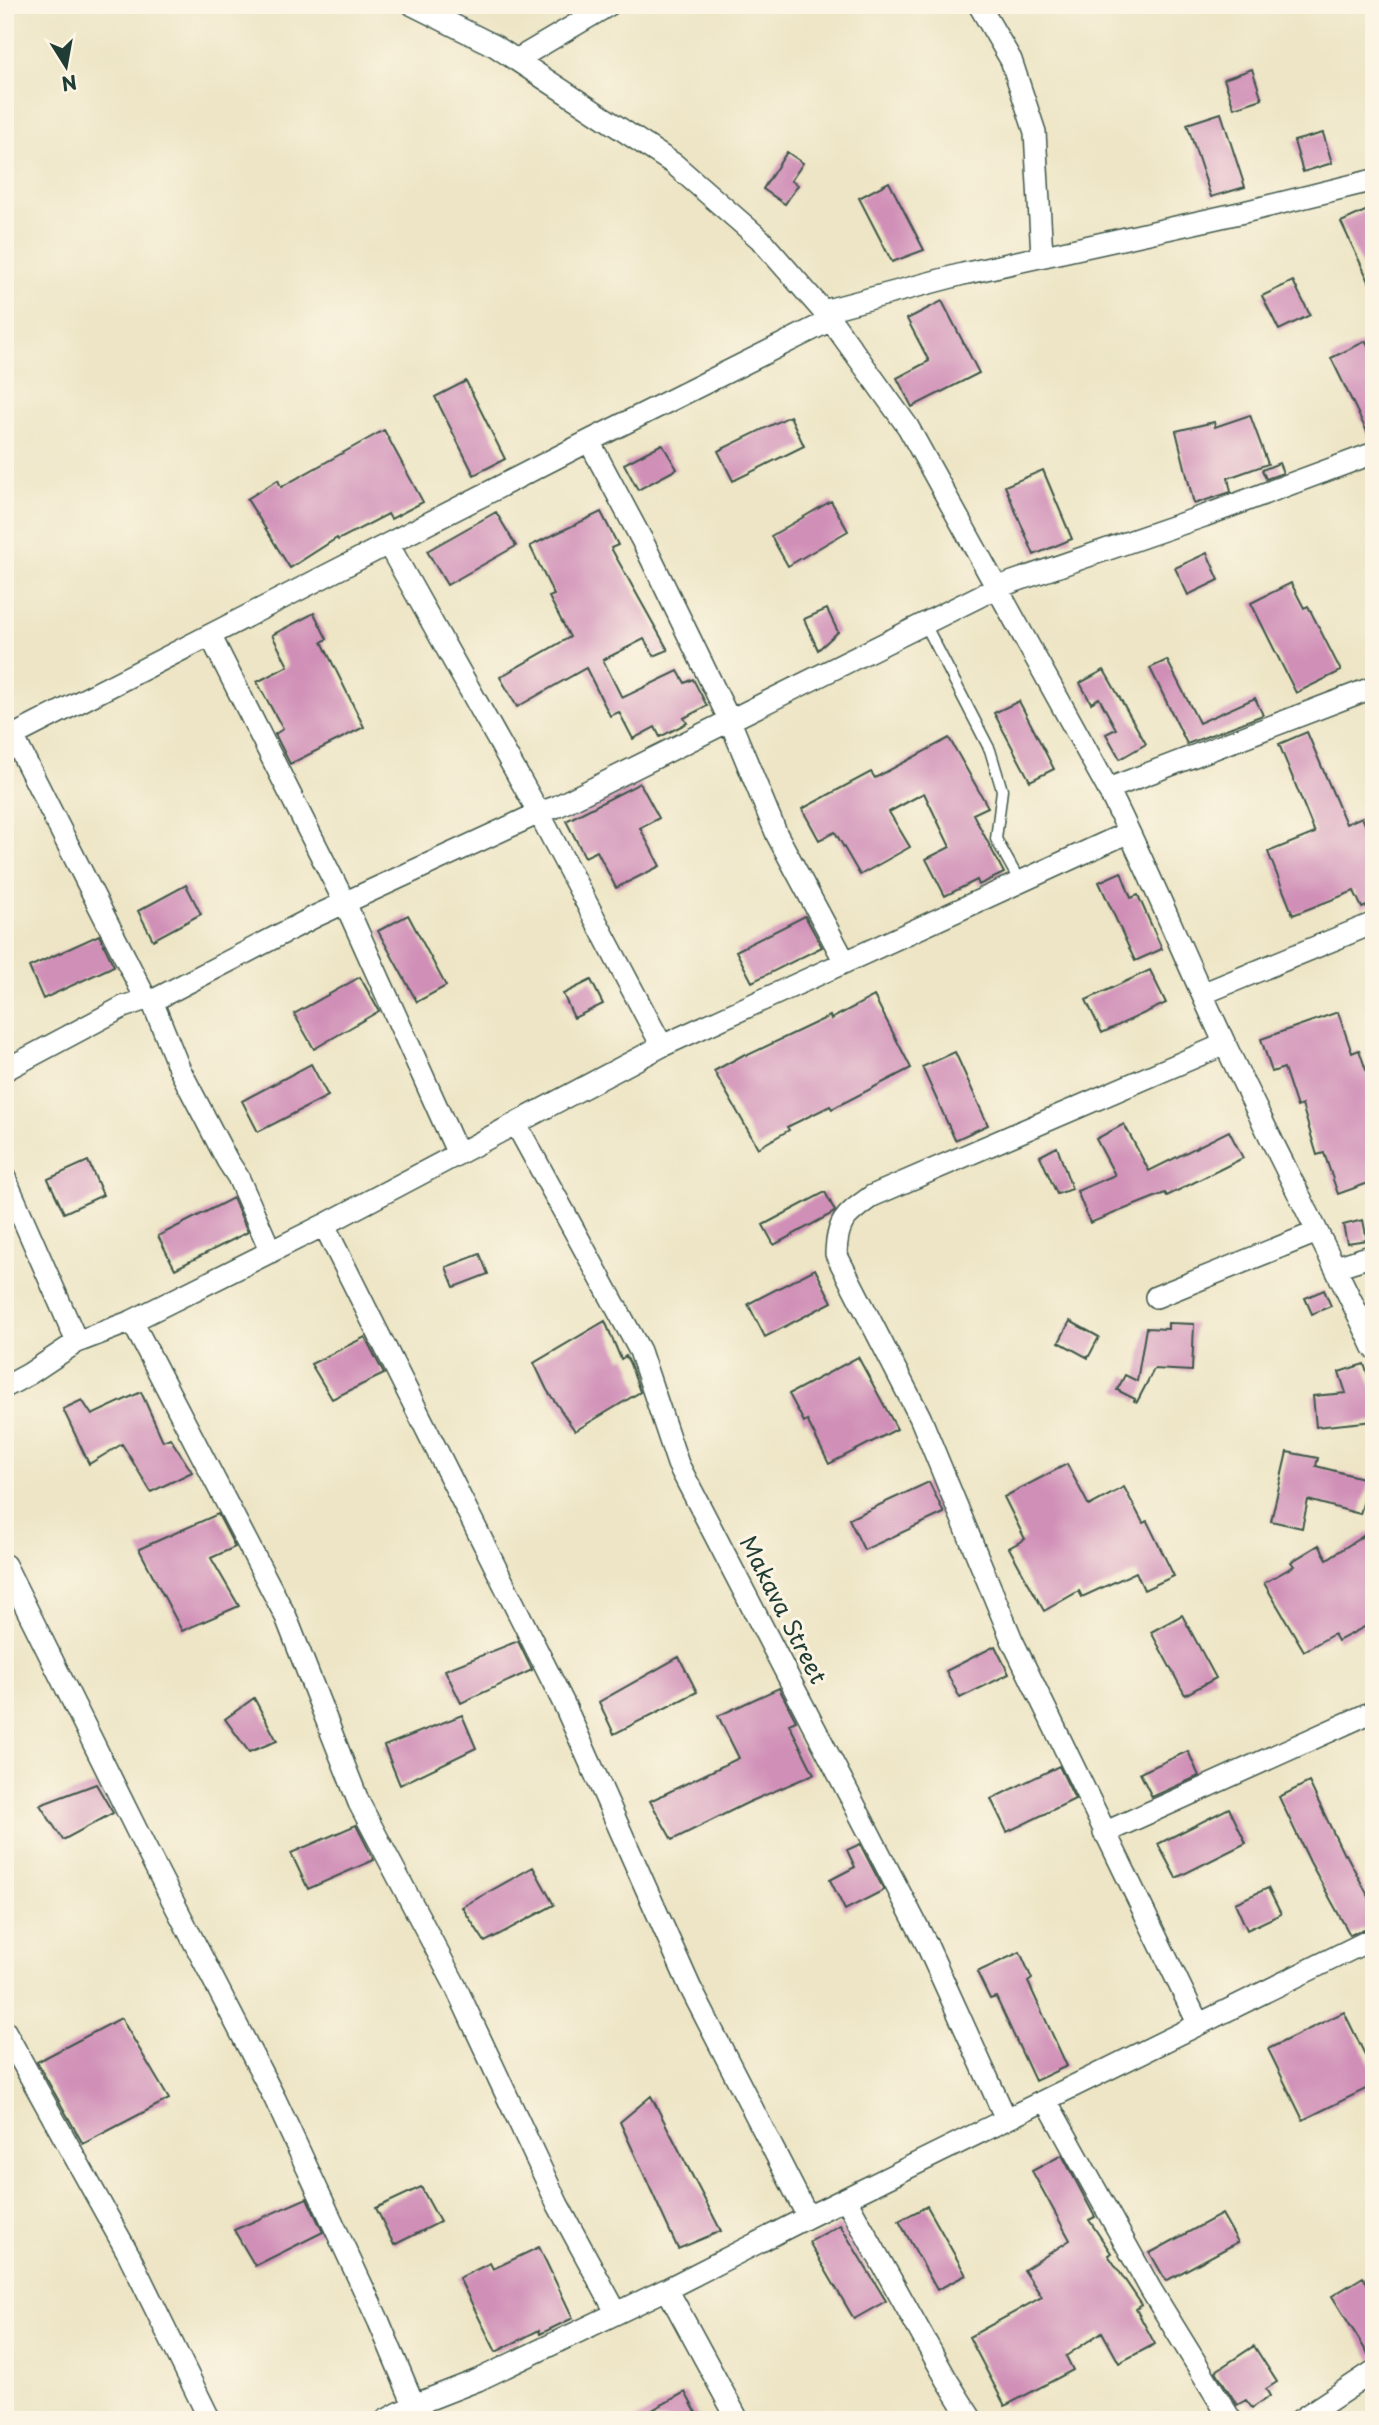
<svg xmlns="http://www.w3.org/2000/svg" width="1379" height="2425" font-family="'Playpen Sans',sans-serif">
<rect width="100%" height="100%" fill="#fcf5e5"/>
<filter id="ink" filterUnits="userSpaceOnUse"><feTurbulence type="fractalNoise" baseFrequency=".0143" numOctaves="2"/><feDisplacementMap in="SourceGraphic" scale="14" xChannelSelector="R" yChannelSelector="G"/><feConvolveMatrix kernelMatrix="1 2 1 2 8 2 1 2 1" color-interpolation-filters="sRGB"/></filter>
<filter id="wash" filterUnits="userSpaceOnUse"><feTurbulence type="fractalNoise" baseFrequency=".00686" numOctaves="4" result="noise"/><feDisplacementMap in="SourceGraphic" scale="28" xChannelSelector="R" yChannelSelector="G"/><feGaussianBlur stdDeviation="1.57" result="paint"/><feColorMatrix in="noise" values="0 0 0 0 0 0 0 0 0 0 0 0 0 0 0 0 0 1.4 0 .05"/><feComposite in="paint" operator="in"/></filter>
<g filter="url(#wash)">
<rect width="100%" height="100%" fill="#ede5c5"/>
<g id="blocks">
<path fill="#d08fb7" d="M1252,69L1262,99L1234,108L1224,79Z
M1221,113L1245,187L1211,197L1187,124Z
M1323,133L1332,163L1303,172L1294,141Z
M787,152L803,163L791,181L798,185L785,204L763,189Z
M889,182L924,250L892,262L859,198Z
M1374,207V292L1341,222Z
M1293,281L1310,315L1279,330L1262,296Z
M942,301L979,373L912,407L897,378L929,361L907,319Z
M1366,341L1374,358V440H1371L1331,358Z
M466,381L505,459L474,475L435,397Z
M1250,415L1268,464L1228,478L1231,492L1194,504L1176,431L1214,422L1215,427Z
M790,416L804,446L733,481L718,451Z
M384,430L423,502L391,519L388,514L338,540L337,538L290,568L247,499L278,480L281,487Z
M662,444L677,469L638,490L624,464Z
M1279,463L1283,473L1266,479L1262,470Z
M1043,470L1072,539L1034,555L1005,486Z
M831,501L848,531L788,566L771,536Z
M496,512L516,546L447,585L427,551Z
M601,512L618,545L611,548L668,650L654,656L644,639L603,660L622,698L678,671L685,683L693,679L707,706L684,718L687,723L660,737L655,727L633,739L619,712L610,716L586,668L517,707L500,677L570,637L549,597L554,595L530,546Z
M1207,553L1219,580L1188,595L1175,568Z
M1291,583L1304,608L1308,606L1341,671L1296,693L1251,603Z
M827,609L838,632L818,650L804,619Z
M314,613L327,639L322,642L364,727L290,764L275,734L283,729L257,682L288,666L272,635Z
M1167,660L1199,723L1255,698L1263,715L1187,744L1150,668Z
M1104,670L1146,744L1120,759L1106,734L1116,729L1099,698L1091,703L1080,683Z
M1019,701L1054,769L1030,781L994,713Z
M1307,732L1346,824L1362,817L1374,846V903L1362,908L1354,891L1293,915L1268,852L1315,833L1279,744Z
M949,738L988,807L973,814L1004,873L979,885L977,880L945,896L926,859L950,847L924,793L889,812L910,847L860,875L835,832L819,840L802,809L871,772L875,778Z
M640,783L659,818L640,828L660,866L616,888L597,851L585,857L566,821Z
M1121,872L1131,898L1138,895L1162,949L1135,961L1099,882Z
M186,885L201,914L153,940L138,911Z
M408,915L446,986L417,1002L378,931Z
M805,916L822,947L752,982L736,951Z
M99,935L114,966L43,999L29,967Z
M1150,970L1166,1003L1102,1033L1086,1000Z
M360,977L379,1011L314,1049L294,1014Z
M591,980L603,1004L574,1018L563,994Z
M874,996L911,1068L832,1109L830,1106L787,1127L789,1130L758,1148L714,1071L745,1054L746,1056L830,1016L831,1019Z
M1338,1012L1352,1053L1359,1050L1374,1093V1181L1338,1194L1324,1153L1317,1155L1302,1105L1297,1107L1284,1068L1272,1072L1261,1039Z
M955,1052L988,1125L955,1140L922,1067Z
M311,1064L328,1096L258,1132L242,1101Z
M1124,1124L1149,1171L1229,1131L1243,1158L1167,1196L1165,1193L1090,1223L1077,1191L1115,1175L1096,1139Z
M1057,1147L1072,1189L1057,1194L1040,1156Z
M88,1161L103,1195L64,1213L48,1179Z
M825,1192L835,1211L833,1213L774,1245L763,1225Z
M233,1198L248,1232L175,1269L158,1236Z
M1363,1220L1367,1240L1347,1243L1343,1225Z
M480,1254L488,1274L454,1287L446,1267Z
M815,1269L832,1302L765,1337L748,1304Z
M1324,1290L1331,1306L1312,1314L1305,1298Z
M605,1321L621,1359L626,1356L630,1364L640,1392L575,1431L547,1390L534,1363Z
M1070,1321L1099,1337L1088,1358L1059,1342Z
M1168,1323L1194,1324L1192,1371L1154,1369L1137,1402L1134,1401L1135,1399L1117,1390L1125,1375L1137,1381L1146,1328L1168,1329Z
M365,1337L384,1374L332,1399L311,1364Z
M858,1357L897,1429L829,1464L807,1420L804,1422L789,1394Z
M1364,1364L1374,1393V1421L1316,1427L1313,1396L1346,1393L1339,1372Z
M141,1392L163,1441L170,1438L192,1472L151,1492L122,1444L89,1464L63,1409L82,1400L92,1415Z
M1287,1452L1318,1458L1316,1466L1370,1480L1360,1514L1308,1500L1302,1528L1271,1521Z
M1067,1464L1089,1506L1124,1487L1143,1523L1147,1521L1174,1576L1144,1590L1136,1572L1082,1597L1079,1591L1044,1611L1009,1548L1025,1539L1004,1497Z
M929,1482L944,1513L864,1550L849,1519Z
M218,1514L235,1547L211,1558L239,1606L182,1631L139,1549Z
M1374,1529V1622L1338,1641L1334,1634L1304,1651L1264,1583L1294,1566L1291,1562L1319,1545L1327,1559Z
M1182,1615L1216,1678L1185,1695L1151,1632Z
M518,1641L532,1670L461,1703L445,1670Z
M995,1646L1009,1674L960,1698L946,1671Z
M679,1657L697,1692L614,1734L599,1702Z
M779,1688L796,1721L789,1724L814,1774L747,1803L672,1840L650,1801L739,1758L718,1716Z
M254,1698L277,1741L249,1752L225,1719Z
M462,1715L476,1748L400,1785L384,1746Z
M1188,1751L1199,1776L1152,1797L1140,1773Z
M1059,1766L1075,1799L1007,1832L991,1799Z
M1309,1782L1344,1855L1346,1854L1374,1907V1925L1350,1935L1310,1862L1279,1797Z
M96,1784L113,1813L63,1840L40,1805Z
M1229,1808L1246,1843L1176,1878L1158,1844Z
M356,1825L374,1860L308,1889L291,1853Z
M860,1844L884,1890L845,1910L830,1880L855,1867L847,1850Z
M533,1867L554,1905L485,1942L462,1907Z
M1268,1888L1281,1914L1247,1930L1235,1903Z
M1020,1952L1032,1979L1028,1982L1067,2066L1035,2081L996,1997L990,1999L977,1972Z
M1344,2012L1374,2073V2085L1303,2120L1268,2049Z
M121,2018L169,2099L83,2144L37,2062Z
M651,2096L721,2231L678,2249L620,2122Z
M1062,2155L1095,2217L1089,2220L1111,2253L1108,2255L1142,2305L1136,2309L1155,2344L1119,2363L1102,2332L1066,2356L1073,2370L1005,2406L969,2337L1042,2297L1024,2270L1070,2240L1032,2171Z
M421,2187L440,2222L394,2245L376,2208Z
M307,2198L323,2232L255,2266L234,2230Z
M927,2206L966,2275L937,2290L899,2221Z
M1222,2214L1238,2242L1166,2281L1150,2253Z
M840,2225L886,2301L854,2319L809,2242Z
M539,2247L573,2318L540,2334L539,2330L496,2352L459,2278L490,2263L493,2269Z
M1363,2277L1374,2294V2358L1371,2359L1332,2296Z
M1254,2346L1277,2382L1266,2389L1270,2396L1252,2408L1246,2400L1237,2405L1216,2371Z
M685,2392L700,2420H634Z"/>
</g>
</g>
<g filter="url(#ink)">
<use href="#blocks" fill-opacity="0" stroke="#3e564a" stroke-width="2"/>
<g fill="none" stroke-linecap="round" stroke-linejoin="round">
<g stroke="#3e564a" stroke-width="13">
<path id="service" d="M925,624L990,750L1002,790L996,839L1020,882"/>
</g>
<g stroke="#3e564a" stroke-width="24">
<path id="minor" d="M413,5L495,46L674,164L760,239L831,320L908,427L1108,789C1150,872 1185,959 1225,1044C1273,1146 1326,1246 1374,1348
M979,5L1011,60L1035,132L1042,255
M516,60L609,5
M823,311L963,274L1244,212L1374,180
M589,441L644,544L730,721L777,835L845,962
M210,635L345,903L458,1154
M13,736L146,999
M5,740L589,441L831,320
M1108,789L1374,687
M1202,994L1374,923
M152,1001L316,916L539,813L388,544
M662,1046L539,813L558,806L998,587L1204,516L1374,453
M5,1070L123,1007L146,999L152,1001L179,1068L227,1160L238,1177L271,1252
M516,1124L640,1351L678,1464L927,1945L1006,2119
M5,1178L77,1342
M324,1225L564,1704L690,1987L808,2217
M1336,1267L1374,1255
M1156,1297L1317,1232
M132,1321L286,1617L359,1803L454,1983L558,2205L616,2312
M5,1387L29,1374L77,1342L132,1321L324,1225L662,1046L1129,832
M5,1565L144,1845L275,2099L379,2322L414,2405
M1104,1833L1374,1711
M1198,2023L1012,1640L920,1417L836,1254C837,1220 846,1215 872,1196L1225,1044
M5,2031L129,2255L210,2420
M1046,2100L1151,2290L1231,2420
M846,2199L947,2380L972,2420
M667,2289L738,2420
M386,2420L414,2405L478,2380L667,2289L808,2217L1374,1938
M1300,2420L1374,2371"/>
</g>
<use href="#service" stroke="#fff" stroke-width="10"/>
<use href="#minor" stroke="#fff" stroke-width="21"/>
</g>
</g>
<g text-anchor="middle" stroke-width="6" stroke-linejoin="round" paint-order="stroke">
<g font-size="23" fill="#1f3d34" stroke="#fcf5e5">
<text transform="translate(783 1610) rotate(63)" y="8">Makava Street</text>
</g>
</g>
<rect width="1379" height="2425" fill="none" stroke="#fcf5e5" stroke-width="28"/>
<g transform="translate(66 66) rotate(169)" stroke="#fcf5e5" stroke-width="5" paint-order="stroke">
<path d="M0-5L12 26L0 18L-12 26Z" fill="#1f3d34"/>
<text y="-10" font-size="19" font-weight="bold" text-anchor="middle" fill="#1f3d34">N</text>
</g>
</svg>
